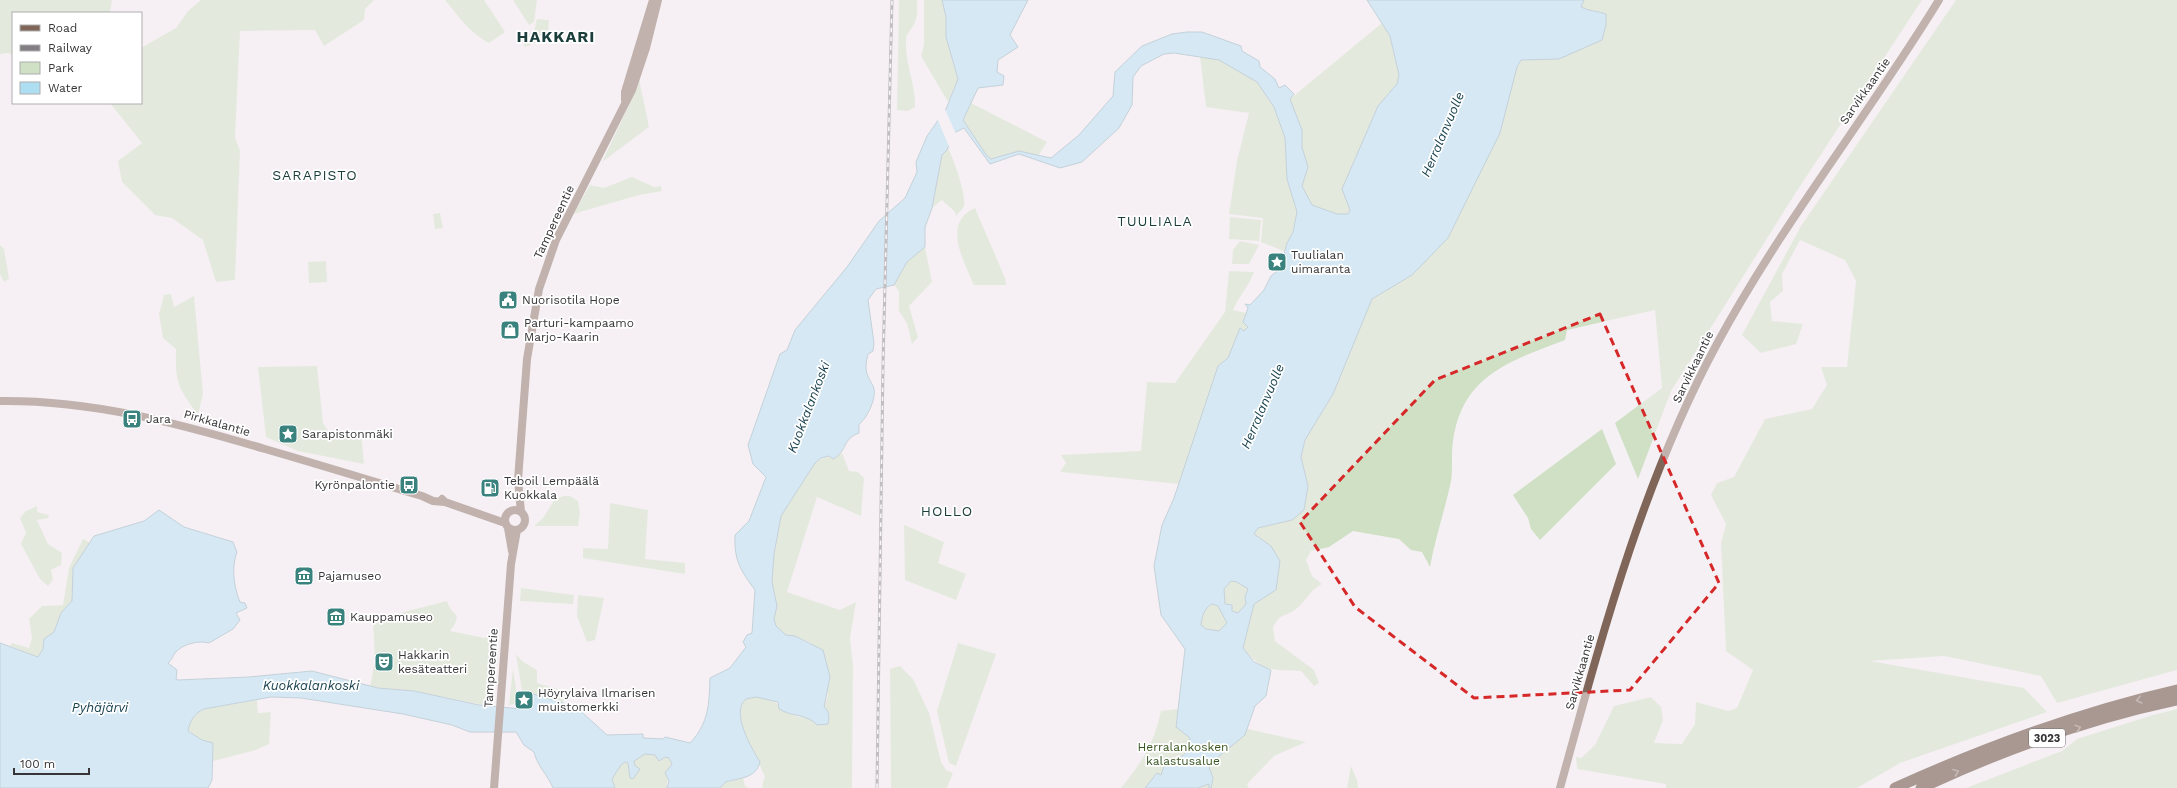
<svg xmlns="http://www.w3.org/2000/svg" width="2177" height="788" font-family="'Work Sans',sans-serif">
<rect width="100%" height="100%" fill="#f5f0f4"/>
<path fill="#cfe0c4" d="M0,0H112L110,13H13V55L8,53L0,54Z
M201,0H374L365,9L364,20L324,46L315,30L240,31L235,137L240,151L235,280L216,282L203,240L172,218L155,215L122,182L118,161L142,143L110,103H141V48L176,28L188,11Z
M445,0H484L505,32L489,43C471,34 458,16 445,0Z
M513,0H537L534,22L529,25Z
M899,0H917C917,7 918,16 915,22C912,30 906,32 906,41C905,65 916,85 915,107L908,111L897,110Z
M924,0H942L946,17V37L958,79L948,102L921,56L924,44Z
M1584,0H1922L1793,197L1671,391L1638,479L1615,423L1662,388L1655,310L1567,330L1565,340C1510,361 1462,375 1453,441C1451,454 1453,468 1451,481C1445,510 1435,538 1430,567L1422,552L1411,550L1399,539L1353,531L1329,547L1311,551L1306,560L1312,576L1322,584C1310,590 1307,600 1297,608C1286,618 1283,610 1273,627L1275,641L1314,670L1319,683L1314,686L1301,671C1273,670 1262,672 1243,648L1254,604L1276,590L1271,546L1254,534L1258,528L1292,520L1308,486L1301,457L1305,440L1333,394L1372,299L1412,275L1521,60L1559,59L1575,51L1594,10H1587L1581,7Z
M1956,0H2177V670L2057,703L2041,676L1944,656L1870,661L2024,688L2047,712L1900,763L1857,788H1666V784L1577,769L1576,757L1581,758L1595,745L1614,706L1651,697L1661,707L1663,720L1654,743L1682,744L1695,724L1696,702L1728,711L1737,708L1753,670L1726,651L1721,543L1726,524L1711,495L1717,483L1734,477L1765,419L1812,409L1827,385L1821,367H1847L1856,281L1845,260L1800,240L1782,274L1783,291L1770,302L1772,321L1803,324L1796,344L1761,353L1742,335L1801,226Z
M537,19L549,20L548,33L542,39L534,32Z
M1382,23L1390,36L1399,75L1397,84L1378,106L1350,210L1348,214H1337L1312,205L1302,186L1308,167L1302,147V130L1290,99Z
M530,34L537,42L525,47L521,40Z
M1200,56L1219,59L1257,82L1274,107L1285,138L1287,179L1297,212L1293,232L1287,243L1286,252L1261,242L1263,218L1229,214L1237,161L1249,113L1206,107Z
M639,79L649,127L602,162L627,109Z
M971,103L1047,142L1038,156L1019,151L992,160L987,156L963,121Z
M948,148C953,157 967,196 964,206C963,209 958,213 956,216L955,212L942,200L932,208L942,155Z
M632,177L654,187L661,186L662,191L639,195L573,214L590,185L604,188Z
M975,208L1005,278L1006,285H974C964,261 941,223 975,208Z
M440,213L443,228L435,229L433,214Z
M1230,217L1261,220L1259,241L1229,239Z
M1240,241L1259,245L1249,264H1232L1233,250Z
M0,245L4,249L9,279L4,282L0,274Z
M925,247L932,282L909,306L918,337L912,344L907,323L899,311V291L894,285L907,262Z
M326,261L327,282L309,283L308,262Z
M1229,271L1254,272C1249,286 1239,296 1233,310L1246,313L1243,322L1248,327L1244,331L1240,329L1228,358L1218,366L1179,484L1060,472L1066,463L1061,455L1141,451L1147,382L1175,383L1225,312Z
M171,294L174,307L194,296L203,394L198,415C178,387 175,383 176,349L163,338L159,314L164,295Z
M317,366L323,423L330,434L361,432L364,464L298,451L266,437L258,367Z
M1602,429L1616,464L1540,540L1531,529L1528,518L1513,495Z
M842,453L849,471L858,472L864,478L861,516L817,497L787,592L840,610L856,602L850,638L853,666L852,788H763L762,786L765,776C760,769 761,765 758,760C751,746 722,696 757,697C778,698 784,713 798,717C804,718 808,717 813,720L824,707L828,695L811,643L795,636L786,635L776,626L774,619L777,606L772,582L774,554L781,516L815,463C826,454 835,459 842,453Z
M564,496H570L578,501L580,513L578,526H534L543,518L555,499Z
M610,503L648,510L645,559L685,563V574L583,558V548L608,549Z
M37,506V512L49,515L48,518L37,520L48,544L62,553L61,565L51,570L53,580L48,586L40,579L21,544L26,533L20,518L26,511Z
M904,525L944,542L938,563L966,574L956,600L905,580Z
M83,539L90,543L73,568L72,601L61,613L54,632L44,639L43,649L38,657L10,646L12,643L29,648L32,638L29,619L42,606L63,605L69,568Z
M1231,581L1237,582L1248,589L1245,597L1246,604L1238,613L1232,611V605L1225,604L1224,589Z
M521,588L574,595L573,604L520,601Z
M578,595L604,598L595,640L587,642L577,616Z
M447,601C451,617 465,612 450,631L485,638L488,635H495L489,706L414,691L370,687L375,661L373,620Z
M1212,604L1218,606L1227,623L1219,631L1206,629L1201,625C1202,617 1203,608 1212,604Z
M958,643L996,654L956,766L949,763L937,711Z
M516,654L522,661L537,670V683L567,692L563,703L522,691Z
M900,666L913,679L929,713L941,762L946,770L953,773L947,788H891L890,669Z
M513,669L518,701L516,704L509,705Z
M257,700L258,713L271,712L269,744L256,750L213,761V743L202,740L188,730C190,720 195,713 204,709Z
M1178,709L1245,735L1248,729L1306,742L1274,756L1247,784L1249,788H1121C1143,760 1153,746 1161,711Z
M2177,709V788H1966L2062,751L2077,739L2153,715Z
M645,754L655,755L661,760L665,757L669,758L672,764L668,769L667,788H615L612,779L621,765L625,762L628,763L630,778L638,767L635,766L634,761Z
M1351,766L1357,780L1358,788H1347Z
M743,778L745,786L749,788H719L724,783Z"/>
<path fill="#addef1" stroke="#8aabb9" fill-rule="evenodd" d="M942,0H1028L1010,35L1018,47L998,60L997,72L1004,76L1003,85L978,88L963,120L987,156L991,159L1019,151L1051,158L1079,135L1113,96L1115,72L1142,46L1172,34L1187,32H1202L1241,46L1242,51L1259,61L1260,67L1275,79L1279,88L1285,85L1294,94L1290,99L1302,130V147L1308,167L1302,186L1312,205L1337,214H1348L1350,210L1342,189L1378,106L1397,84L1399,75L1390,36L1367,0H1584L1581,7C1588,11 1598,11 1606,14V25L1602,40L1559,59L1521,60L1517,67L1500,133L1448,238L1412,275L1372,299L1333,394L1305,440L1301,457L1308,486L1304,510L1292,520L1258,528L1254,534L1271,546L1280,561L1276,590L1254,604L1243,648L1254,662L1271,670L1266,696L1255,706L1245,735L1218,757L1209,767L1213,778L1211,788H1209V784L1198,788H1145L1157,773L1161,775L1165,763C1180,758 1190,756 1190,738L1176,727L1185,649L1161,615L1154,566L1162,525L1174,498L1218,366L1228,358L1240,328L1244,331L1248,327L1243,322L1248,308L1245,304L1250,305L1264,290L1271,276L1280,269L1287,243L1293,232L1297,212L1287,179L1285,138L1274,107L1257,82L1219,60L1174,53L1164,54L1141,66L1133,77L1132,105L1119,128L1082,162L1060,168L1019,154L990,164L964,128L954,133L947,150L942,155L932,208L925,227V247L907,262L894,285L876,289L868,300L874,343L873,351L868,354C864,370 866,373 873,386C878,396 867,419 859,424V433C842,439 847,452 833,459L829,456L821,458L815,463L781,516L774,554L772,582L777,606L774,619L776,626L786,635L795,636L823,650L830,677L824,707C830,711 829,718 828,724L817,725C808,714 792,717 779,709L778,702L756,697L746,699C730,712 752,749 760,762C756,779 738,778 726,782C723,784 722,787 719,788H667L669,781L665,773L672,764L669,758L665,757L659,761L655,755L645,754L634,761L635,766L640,769L633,779L630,778L628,763L625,762L621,765L612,779L615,788H553C548,775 537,766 534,752L524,745L516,732H470L452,725L403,714L301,698L271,697L204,709C195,713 190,720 188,731L202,740L213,743L212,780L208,788H0V643L38,657L43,649L44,639L54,632L61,613L72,601L73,568L94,536L144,521L159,510L184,527L233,542L237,552C231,567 234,588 240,602L245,603L247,608L236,613L240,620L233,629L209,643C199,640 182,644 175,653C172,657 172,660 168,663L177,670L176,679L178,680L249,677L312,671L378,688L414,691L479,705L521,709L526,706L533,694L563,703L571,707L574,705L607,735L643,734V738L663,739L665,737L690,743C709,723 709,704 710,678L730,668L746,647L743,642L747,635L752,633L755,590C740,570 734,560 735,535L749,521L766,477L753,464L748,445L780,354L787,350L795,330L847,267L879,221L905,198L917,172L916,162L927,136L946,109L958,79L946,37V17ZM1231,581L1237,582L1248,589L1245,597L1246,604L1238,613L1232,611V605L1225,604L1224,589ZM1212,604L1218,606L1227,623L1219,631L1206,629L1201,625C1202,617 1204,608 1212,604Z"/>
<path fill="#f5f0f4" d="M944,107L956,134L950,149L937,118Z"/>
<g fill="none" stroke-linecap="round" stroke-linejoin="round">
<path stroke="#806659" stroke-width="8" d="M625,100V92L653,0
M0,401C92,400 177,423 265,449C317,464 369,480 422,496L433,501L445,502
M442,499L445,502L505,523
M505 520a10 10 0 1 1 20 0a10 10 0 1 1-20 0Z
M521,512L518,480L527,359L539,289L556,240L632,90L646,48L658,0
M508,528L512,551
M494,788L511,564L517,530
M1560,788C1602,635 1642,482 1718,342C1783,222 1868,116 1939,0"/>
<path stroke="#4d2b1b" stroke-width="11" d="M1895,788C1986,747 2080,712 2177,690
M1921,788C2000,751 2091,718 2177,700"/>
<g stroke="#827f82" stroke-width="3">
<path id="rail" d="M877,788L883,365L892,0"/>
</g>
<use href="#rail" stroke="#fff" stroke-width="1.5" stroke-dasharray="4.5" stroke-linecap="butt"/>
</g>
<defs><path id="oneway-chevron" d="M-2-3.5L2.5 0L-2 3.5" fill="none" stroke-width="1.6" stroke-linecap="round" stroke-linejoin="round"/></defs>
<g stroke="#8b756b">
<use href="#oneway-chevron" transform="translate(2139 700) rotate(166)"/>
<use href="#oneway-chevron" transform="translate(2078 728) rotate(-17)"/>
<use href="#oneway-chevron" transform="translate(1956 772) rotate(-21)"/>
</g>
<path d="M0 0H2177V788H0ZM1600,314L1719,583L1630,690L1474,698L1355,607L1300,522L1435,380Z" fill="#f5f0f4" fill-opacity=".55" fill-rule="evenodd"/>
<path fill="none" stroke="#d62828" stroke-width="3" stroke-dasharray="8 5" stroke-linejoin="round" d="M1600,314L1719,583L1630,690L1474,698L1355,607L1300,522L1435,380Z"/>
<defs>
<g id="sight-square" transform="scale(1)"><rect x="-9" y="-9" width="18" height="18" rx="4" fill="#3a827e" stroke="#fff"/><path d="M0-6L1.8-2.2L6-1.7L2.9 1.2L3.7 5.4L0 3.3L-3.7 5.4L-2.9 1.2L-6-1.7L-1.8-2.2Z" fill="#fff"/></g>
<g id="civic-square" transform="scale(1)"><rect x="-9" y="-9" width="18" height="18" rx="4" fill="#3a827e" stroke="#fff"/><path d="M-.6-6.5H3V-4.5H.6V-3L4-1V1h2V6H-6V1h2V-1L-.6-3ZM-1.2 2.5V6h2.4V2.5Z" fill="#fff"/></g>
<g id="shop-square" transform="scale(1)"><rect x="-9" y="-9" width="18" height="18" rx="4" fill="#3a827e" stroke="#fff"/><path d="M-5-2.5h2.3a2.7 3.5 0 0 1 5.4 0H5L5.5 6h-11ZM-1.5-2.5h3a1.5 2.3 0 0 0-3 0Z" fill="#fff"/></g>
<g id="bus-square" transform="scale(1)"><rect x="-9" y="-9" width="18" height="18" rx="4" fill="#3a827e" stroke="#fff"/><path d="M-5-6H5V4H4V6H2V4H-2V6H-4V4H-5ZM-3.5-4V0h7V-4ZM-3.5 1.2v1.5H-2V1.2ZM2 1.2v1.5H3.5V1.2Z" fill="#fff"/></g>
<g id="fuel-square" transform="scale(1)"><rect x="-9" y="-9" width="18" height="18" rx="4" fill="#3a827e" stroke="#fff"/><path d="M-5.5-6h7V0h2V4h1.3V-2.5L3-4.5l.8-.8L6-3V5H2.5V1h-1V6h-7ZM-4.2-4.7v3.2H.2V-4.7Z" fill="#fff"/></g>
<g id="museum-square" transform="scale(1)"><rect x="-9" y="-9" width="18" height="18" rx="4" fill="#3a827e" stroke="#fff"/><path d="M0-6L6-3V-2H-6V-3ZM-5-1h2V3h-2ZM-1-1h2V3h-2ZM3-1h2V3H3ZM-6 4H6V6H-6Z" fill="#fff"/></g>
<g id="theatre-square" transform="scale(1)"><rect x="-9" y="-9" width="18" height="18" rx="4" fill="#3a827e" stroke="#fff"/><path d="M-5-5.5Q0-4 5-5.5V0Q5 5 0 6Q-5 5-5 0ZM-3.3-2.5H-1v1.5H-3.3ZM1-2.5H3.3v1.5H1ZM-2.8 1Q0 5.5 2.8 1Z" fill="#fff"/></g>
</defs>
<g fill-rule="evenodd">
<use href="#sight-square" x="1277" y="262"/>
<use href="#civic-square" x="508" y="300"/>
<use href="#shop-square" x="510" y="330"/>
<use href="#bus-square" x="132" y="419"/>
<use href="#sight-square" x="288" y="434"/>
<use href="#bus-square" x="409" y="485"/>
<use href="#fuel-square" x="490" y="488"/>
<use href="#museum-square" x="304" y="576"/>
<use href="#museum-square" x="336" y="617"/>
<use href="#theatre-square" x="384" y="662"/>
<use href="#sight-square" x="524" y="700"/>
</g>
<g text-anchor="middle" stroke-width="3.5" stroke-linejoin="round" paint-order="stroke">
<rect fill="#fff" stroke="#737273" stroke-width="1" x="2029" y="729" width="36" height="18" rx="3"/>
<g font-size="11" font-weight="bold" fill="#373537">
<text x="2047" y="742">3023</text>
</g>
<g font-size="12" fill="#373537" stroke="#fff">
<text transform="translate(1865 91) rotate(-55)" y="4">Sarvikkaantie</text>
<text transform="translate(554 222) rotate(-65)" y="4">Tampereentie</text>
<text transform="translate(1693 367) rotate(-64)" y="4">Sarvikkaantie</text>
<text transform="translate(217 423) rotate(16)" y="4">Pirkkalantie</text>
<text transform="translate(491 668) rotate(-86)" y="4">Tampereentie</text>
<text transform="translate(1580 672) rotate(-74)" y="4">Sarvikkaantie</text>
</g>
<g font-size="12" fill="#373537" stroke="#fff" text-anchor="start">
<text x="1291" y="259">Tuulialan<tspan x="1291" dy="14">uimaranta</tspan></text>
<text x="522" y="304">Nuorisotila Hope</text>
<text x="524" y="327">Parturi-kampaamo<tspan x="524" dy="14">Marjo-Kaarin</tspan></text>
<text x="146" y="423">Jara</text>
<text x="302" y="438">Sarapistonmäki</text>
<text x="504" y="485">Teboil Lempäälä<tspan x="504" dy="14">Kuokkala</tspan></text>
<text x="395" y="489" text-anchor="end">Kyrönpalontie</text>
<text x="318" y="580">Pajamuseo</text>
<text x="350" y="621">Kauppamuseo</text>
<text x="398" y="659">Hakkarin<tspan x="398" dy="14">kesäteatteri</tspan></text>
<text x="538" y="697">Höyrylaiva Ilmarisen<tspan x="538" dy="14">muistomerkki</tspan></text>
</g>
<g font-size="12" fill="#3a5722" stroke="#fff">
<text x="1183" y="751">Herralankosken<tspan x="1183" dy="14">kalastusalue</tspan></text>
</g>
<g font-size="13" font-style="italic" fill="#143e4c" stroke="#fff">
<text transform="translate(1442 134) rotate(-67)" y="5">Herralanvuolle</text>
<text transform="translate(1262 406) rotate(-67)" y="5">Herralanvuolle</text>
<text transform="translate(808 407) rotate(-69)" y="5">Kuokkalankoski</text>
<text x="311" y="690">Kuokkalankoski</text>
<text x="100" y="712">Pyhäjärvi</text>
</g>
<g font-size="14" letter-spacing="1" fill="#1b3e3c" stroke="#fff">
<text x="315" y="180">SARAPISTO</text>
<text x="1155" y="226">TUULIALA</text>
<text x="947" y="516">HOLLO</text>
</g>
<g font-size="16" font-weight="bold" letter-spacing="1" fill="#1b3e3c" stroke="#fff">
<text x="556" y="42">HAKKARI</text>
</g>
</g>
<rect x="12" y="12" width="130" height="92" fill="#ffffff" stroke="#afaeaf"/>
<rect x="20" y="25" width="20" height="6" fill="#806659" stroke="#afaeaf"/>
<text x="48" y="32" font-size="12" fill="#373537">Road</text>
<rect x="20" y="45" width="20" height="6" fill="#827f82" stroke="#afaeaf"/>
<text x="48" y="52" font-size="12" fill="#373537">Railway</text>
<rect x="20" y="62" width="20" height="12" fill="#cfe0c4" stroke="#afaeaf"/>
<text x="48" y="72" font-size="12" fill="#373537">Park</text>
<rect x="20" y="82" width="20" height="12" fill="#addef1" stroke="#afaeaf"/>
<text x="48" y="92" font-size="12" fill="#373537">Water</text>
<path d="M14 768v6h75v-6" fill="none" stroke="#373537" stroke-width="2"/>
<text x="20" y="768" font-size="12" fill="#373537" stroke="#ffffff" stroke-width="3" paint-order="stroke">100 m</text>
</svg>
